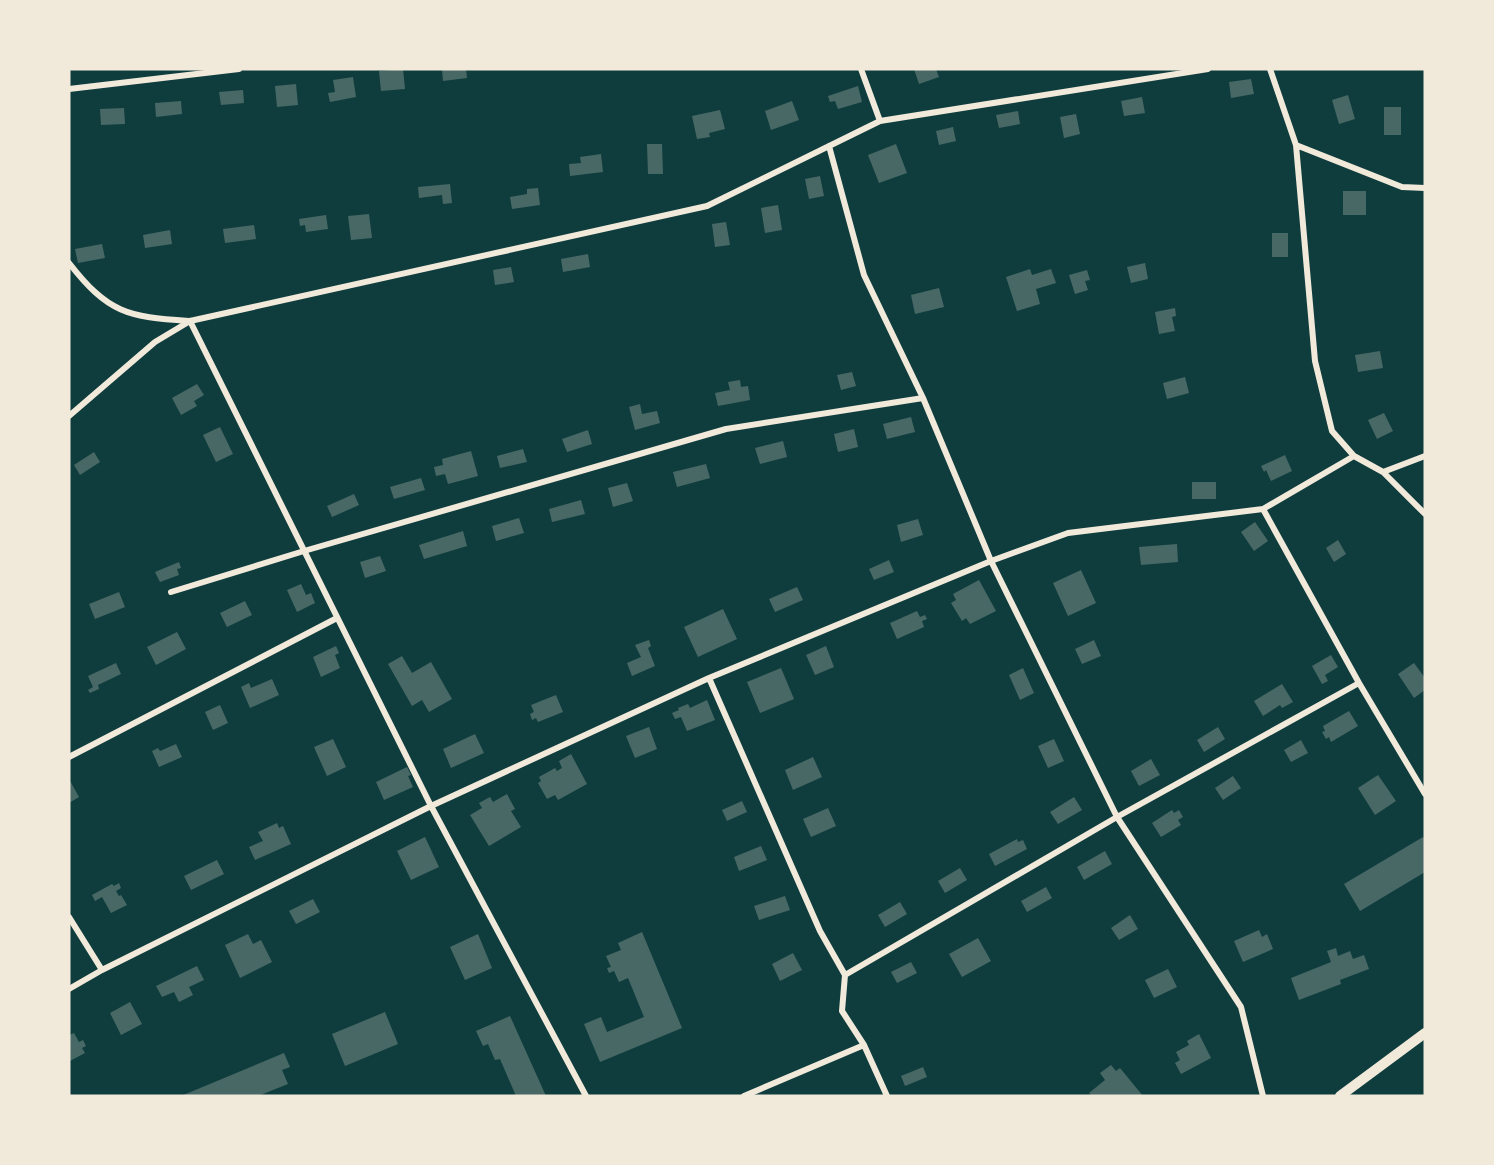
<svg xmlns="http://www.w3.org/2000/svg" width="1494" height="1165" font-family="'Noto Sans',sans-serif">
<rect width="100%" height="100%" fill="#0f3d3e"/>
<path fill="#486865" d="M403,69L405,89L381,91L379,71Z
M442,69H466L467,78L443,81Z
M914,69H936L939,77L919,84Z
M353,77L356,97L330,102L328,93L335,92L333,80Z
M1251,79L1254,94L1231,98L1229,82Z
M296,84L298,105L277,107L275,86Z
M858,86L862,102L838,109L835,101L830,102L828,96Z
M243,90L244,103L221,105L219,92Z
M1348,95L1355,119L1339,124L1332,100Z
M1142,97L1145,113L1124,116L1121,101Z
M181,101L182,114L156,117L155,103Z
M792,101L799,120L771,130L765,111Z
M1384,107H1401V135H1384Z
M124,108L125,124L101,125L100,109Z
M720,110L725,129L709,133L710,137L697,139L692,116Z
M1018,111L1020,124L999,128L996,115Z
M1076,114L1080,134L1064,138L1060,117Z
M953,127L956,141L939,145L936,131Z
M647,144H662L663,174H648Z
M896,144L907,173L879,183L868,155Z
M601,154L603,172L570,176L569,164L581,163L580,157Z
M820,176L824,196L809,199L805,179Z
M450,184L452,203L443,204L442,195L419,198L418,187Z
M538,188L540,205L512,209L510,197L527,194V189Z
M1343,191H1366V215H1343Z
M778,205L782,230L765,233L761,208Z
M369,214L372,238L351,240L348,216Z
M326,215L328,229L306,232L305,225L300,226L299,219Z
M726,222L730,245L715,247L712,224Z
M254,225L256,239L225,243L223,229Z
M170,230L172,244L145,248L143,235Z
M1272,233H1288V257H1272Z
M102,244L105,258L78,263L75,249Z
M588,254L590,267L563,272L561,259Z
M1145,263L1148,279L1131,283L1127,267Z
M511,267L514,282L495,285L493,270Z
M1030,269L1032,275L1051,269L1056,283L1036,289L1040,304L1017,311L1006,277Z
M1087,270L1090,280L1085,281L1088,290L1075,294L1069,275Z
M939,288L944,307L915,314L911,295Z
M1175,308L1176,316L1172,317L1175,331L1159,334L1155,312Z
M1380,351L1383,368L1358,372L1355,355Z
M852,372L856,386L841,390L837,375Z
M1185,377L1189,393L1167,399L1163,383Z
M740,380L741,387L748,386L750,400L718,406L715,393L730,390L728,382Z
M197,384L204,395L194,401L197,406L181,415L172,398Z
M640,404L642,414L657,411L660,423L635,430L629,407Z
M1384,413L1393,431L1377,439L1368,420Z
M911,417L915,432L887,439L883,424Z
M220,427L233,454L216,462L203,435Z
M854,429L858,447L838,452L834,434Z
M588,430L592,444L567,452L562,439Z
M783,441L787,457L760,464L755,448Z
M523,449L527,462L500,468L497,456Z
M471,451L478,476L448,484L445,474L436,476L434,467L443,465L442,459Z
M94,452L100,462L80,475L74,465Z
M1285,455L1292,471L1271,481L1266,470L1264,472L1261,466Z
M706,464L710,478L677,487L673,472Z
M421,478L425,490L394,499L390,487Z
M1192,482H1216V499H1192Z
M627,483L633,501L613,507L608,488Z
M354,494L359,505L332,517L327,506Z
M581,500L585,514L552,522L549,509Z
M519,518L524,533L496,541L492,526Z
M918,519L923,535L901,542L897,525Z
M1255,522L1268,541L1254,551L1241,532Z
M463,531L467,546L424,559L419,545Z
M1338,540L1346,554L1334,562L1326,548Z
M1177,544L1178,562L1141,565L1139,547Z
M380,556L386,571L365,578L360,562Z
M889,560L894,572L874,580L869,569Z
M179,562L181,568L177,569L179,575L160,582L155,572Z
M1081,570L1096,603L1068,616L1053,583Z
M979,580L996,611L970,624L966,618L962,621L951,603L956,600L953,594Z
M301,584L306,595L311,593L315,603L297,612L287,590Z
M797,587L803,600L775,612L769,599Z
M119,592L125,607L95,619L89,604Z
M245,601L252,615L227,627L220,613Z
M723,609L737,639L698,657L684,627Z
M917,611L920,617L925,615L927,619L922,621L924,627L897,639L890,623Z
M177,632L186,649L156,665L147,647Z
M649,640L651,646L648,648L655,666L632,676L627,663L641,657L635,645Z
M1094,640L1101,656L1082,664L1075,649Z
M336,646L339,653L335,655L340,668L321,677L313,657Z
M826,646L834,667L815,675L806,655Z
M1331,655L1338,667L1325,675L1328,681L1322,684L1312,666Z
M402,656L412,673L431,662L452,699L429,712L422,700L412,706L388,664Z
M116,663L121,674L98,685L99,689L90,693L88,690L93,687L88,676Z
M1414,663L1425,678V690L1414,698L1398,674Z
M781,668L794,699L760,713L747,682Z
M1023,668L1034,693L1020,700L1009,675Z
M272,679L279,695L250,708L241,687L249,683L251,688Z
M1282,684L1293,702L1282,708L1280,705L1263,716L1254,701Z
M556,695L563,712L538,722L536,718L532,720L530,714L534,712L531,705Z
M707,700L715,720L687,731L681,717L675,719L672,713L679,710L678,708L688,704L690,708Z
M220,705L228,723L213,730L205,712Z
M1349,711L1358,726L1331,742L1329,737L1326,739L1322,732L1325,731L1323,726Z
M649,727L657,749L635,758L626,736Z
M1218,727L1225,739L1204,752L1197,740Z
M475,734L484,753L451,768L443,749Z
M333,739L346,767L327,776L314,747Z
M1054,739L1064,761L1048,768L1038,746Z
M1301,740L1308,753L1291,762L1284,750Z
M176,744L182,757L159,767L152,751L158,748L160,751Z
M571,754L587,784L558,800L555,795L547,799L538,783L541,781L539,777L555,768L557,771L562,768L559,761Z
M813,757L822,777L793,790L785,770Z
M1151,759L1160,775L1139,786L1131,771Z
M407,767L411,775L408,776L413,787L384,800L376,782Z
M1378,775L1396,801L1375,815L1358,788Z
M1233,776L1241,788L1223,800L1215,788Z
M69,779L79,797L69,803Z
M507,794L515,809L511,811L521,827L489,846L470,815L482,808L479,803L490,797L493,802Z
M1074,797L1082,810L1058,824L1050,812Z
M742,801L747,812L727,821L722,810Z
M828,808L836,826L811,837L803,819Z
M1172,810L1174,813L1179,810L1183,817L1178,820L1181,825L1161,837L1152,823Z
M277,823L279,828L283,826L291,844L255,860L249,847L263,841L258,832Z
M425,837L439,867L411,880L397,851Z
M1423,837L1425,840V872L1360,911L1344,884Z
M1017,839L1018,842L1023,840L1027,849L995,866L989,854Z
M761,846L767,860L739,871L734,857Z
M1105,851L1112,864L1084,880L1077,867Z
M217,860L224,874L191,890L184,876Z
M960,868L967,880L945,893L938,881Z
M119,883L121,888L116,891L119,896L121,895L127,905L111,913L102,897L95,901L92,895L112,884L114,886Z
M1046,887L1052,898L1027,912L1021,901Z
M785,896L790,910L759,920L754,906Z
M313,899L320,912L296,924L289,911Z
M900,902L907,914L885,927L878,915Z
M1130,915L1138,929L1119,940L1111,928Z
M1259,930L1262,937L1267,934L1273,949L1243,962L1234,941Z
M642,932L682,1028L600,1062L584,1024L601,1017L607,1032L644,1017L628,978L619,982L614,971L609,973L607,968L611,967L606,956L621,950L618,943Z
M248,934L253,944L261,940L272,962L240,978L225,945Z
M478,934L492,968L465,980L450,947Z
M978,938L991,961L962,977L949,954Z
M1336,948L1338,956L1350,951L1353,959L1364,955L1369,969L1340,980L1341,984L1299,1000L1291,978L1331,962L1327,951Z
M793,953L802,970L780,981L772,964Z
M911,962L917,973L897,983L891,972Z
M197,966L204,980L189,987L193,995L179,1002L174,992L162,997L156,986Z
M1168,969L1177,987L1154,998L1145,980Z
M130,1002L142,1024L121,1035L110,1013Z
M385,1012L398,1044L345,1066L332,1034Z
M510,1016L546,1096H516L500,1059L495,1060L488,1044L483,1046L476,1031Z
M74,1033L79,1042L83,1040L86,1046L82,1048L85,1053L70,1061L69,1035Z
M1199,1034L1211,1058L1181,1074L1175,1063L1180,1060L1176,1052L1189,1045L1187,1041Z
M284,1053L290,1067L282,1070L288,1084L258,1096H181Z
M1111,1065L1116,1071L1120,1068L1143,1096H1092L1089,1093L1105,1080L1100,1073Z
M923,1067L927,1077L905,1086L901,1076Z"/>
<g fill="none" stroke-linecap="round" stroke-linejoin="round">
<path stroke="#f1e9da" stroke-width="6" d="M861,69L880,121
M1270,69L1296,145L1315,361L1332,431L1354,456L1383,472L1425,514
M69,89L239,69
M1296,145L1402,187L1425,188
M829,146L864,275L923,398L991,561L1117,817L1241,1007L1263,1096
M69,263C108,313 127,317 189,321
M190,321L431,806L586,1096
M69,416L155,342L190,321L707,206L880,121L1208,69
M1383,472L1425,456
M1263,509L1359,683L1425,794
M171,592L304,551L726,429L923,398
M709,678L820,931L845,975L842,1011L864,1045L887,1096
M69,757L337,618
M69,917L102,970
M845,975L1117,817L1359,683
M69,989L102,970L431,806L709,678L991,561L1068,533L1263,509L1354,456
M744,1096L864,1045"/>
<path stroke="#f1e9da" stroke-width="10" d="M1340,1096L1425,1033"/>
</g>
<rect width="1494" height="1165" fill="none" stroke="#f1e9da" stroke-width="141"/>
</svg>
